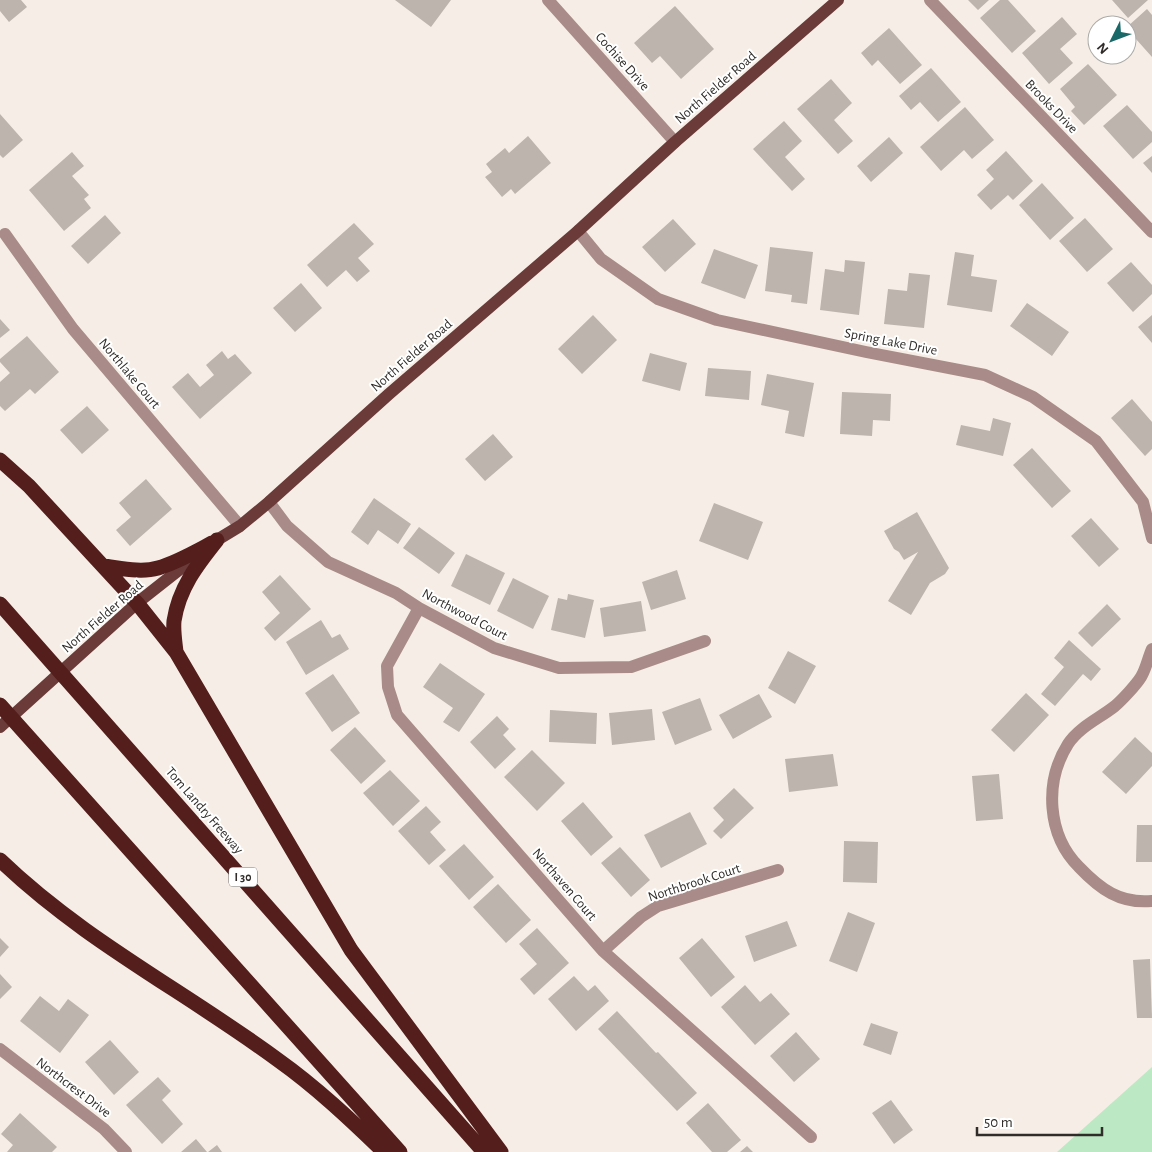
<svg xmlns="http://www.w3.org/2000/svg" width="1152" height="1152" font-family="'Alegreya Sans',sans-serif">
<rect width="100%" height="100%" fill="#f6eee6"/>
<path fill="#bce9c3" d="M1152,1067V1152H1057Z"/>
<path fill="#bcb4ad" d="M0,0H21L27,7L9,22L0,11Z
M395,0H451L431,27Z
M968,0H989L978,10Z
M1000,0H1008L1036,31L1012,53L980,18Z
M1112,0H1148L1128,18Z
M675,6L714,49L681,79L660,56L652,63L634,43Z
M1147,9L1152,15V57L1127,29V27Z
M1062,17L1077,34L1060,49L1073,63L1049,84L1022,53Z
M889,28L922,65L900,84L878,60L872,66L861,53Z
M1088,64L1117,95L1084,125L1071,111L1075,107L1060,89Z
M931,68L961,102L938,122L920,102L911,110L899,96Z
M831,79L852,103L834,120L853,141L838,154L797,109Z
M1127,105L1152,132V142L1133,159L1103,126Z
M965,107L994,140L972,159L964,150L941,171L920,147Z
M0,114L23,140L3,158L0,155Z
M784,121L802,141L785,157L805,179L792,191L753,149Z
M528,136L551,163L515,194L511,189L502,197L485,177L492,172L486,164L505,148L509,153Z
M889,137L903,153L871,182L857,166Z
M1006,151L1033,181L1013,200L1008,195L991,210L977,195L994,179L986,170Z
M72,152L84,166L72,176L89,195L84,199L91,208L64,231L29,190Z
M1152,156V173L1143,163Z
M1042,183L1074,218L1050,240L1019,205Z
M105,215L121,233L88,264L71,246Z
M1085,218L1113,249L1087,272L1059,241Z
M673,219L696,244L665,272L642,247Z
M354,223L374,244L358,258L370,271L357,282L346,270L327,287L307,265Z
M770,247L813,252L807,304L791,302L792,295L765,291Z
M714,249L758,265L745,299L701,283Z
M955,252L974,255L971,276L997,280L992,312L947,305Z
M845,260L865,262L859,315L820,310L825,269L844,272Z
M1131,262L1152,285V294L1133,312L1107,283Z
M909,273L930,275L924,328L884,324L888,289L907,291Z
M301,283L322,308L295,332L273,308Z
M1027,303L1069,332L1052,356L1010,326Z
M593,315L617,340L582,374L558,349Z
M1152,315V343L1138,327Z
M0,319L10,330L0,338Z
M27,336L59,372L35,394L30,389L5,411L0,406V382L10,373L0,362V359Z
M222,351L228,359L235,354L252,373L200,419L172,387L188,373L200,387L214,375L206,365Z
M650,353L687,363L680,391L642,381Z
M708,368L751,371L749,400L705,396Z
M767,374L814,383L804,437L785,433L789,411L761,405Z
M842,392L891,394L890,421L873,420L872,436L840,434Z
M1132,399L1152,422V449L1145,456L1111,418Z
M87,406L109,430L82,454L60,430Z
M993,418L1011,423L1003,456L956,445L961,425L990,431Z
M493,434L513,457L485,481L465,459Z
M1032,448L1071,491L1052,508L1013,465Z
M146,479L172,509L130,546L116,530L131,517L119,503Z
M374,498L411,524L398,544L378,530L368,545L351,532Z
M714,503L763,522L748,560L699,541Z
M917,512L949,568L945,574L930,583L911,615L888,601L918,552L904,560L899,552L894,549L884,531Z
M1091,518L1119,549L1099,567L1071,536Z
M419,527L455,553L439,574L403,548Z
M466,554L505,573L490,605L451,586Z
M677,570L686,599L651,610L642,582Z
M280,575L311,609L275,641L264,628L280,613L262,592Z
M513,578L549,596L533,629L497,611Z
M568,594L594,600L585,638L551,630L558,598L567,600Z
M641,601L646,631L604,637L600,608Z
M1107,604L1121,619L1092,647L1078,633Z
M321,620L332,638L340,634L349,649L306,675L286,642Z
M1069,640L1101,669L1091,681L1083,674L1055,706L1041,694L1064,667L1054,658Z
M788,651L816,666L795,704L768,688Z
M440,663L485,694L459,732L443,722L453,708L423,687Z
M333,674L360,713L332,732L305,693Z
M1026,693L1049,715L1014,752L991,730Z
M759,694L772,717L733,739L719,715Z
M700,698L712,730L675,745L662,712Z
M652,709L655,740L612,745L609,713Z
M550,710L597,713L596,744L549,742Z
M497,716L509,729L503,735L516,749L495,769L470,742Z
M355,727L386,761L361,784L330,750Z
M1135,737L1152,753V766L1126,794L1102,772Z
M532,750L565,783L537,811L504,777Z
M833,754L838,786L789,792L785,759Z
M390,770L420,801L393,826L363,793Z
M999,774L1003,819L976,821L972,776Z
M734,788L754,808L721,839L713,831L724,820L713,808Z
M583,802L613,837L591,856L561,821Z
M426,806L441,822L430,832L446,850L429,865L398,831Z
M690,812L707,844L661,868L644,835Z
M1137,825H1152V862H1136Z
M844,841L878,842L877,883L843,882Z
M464,844L494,877L469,900L439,866Z
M620,847L650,880L631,897L601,863Z
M498,884L531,920L506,943L473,907Z
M848,912L875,923L857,972L829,961Z
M787,921L797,946L754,962L745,936Z
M537,928L569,963L534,995L520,979L537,964L519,944Z
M0,938L9,947L0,957Z
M702,938L735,977L711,997L679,958Z
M1150,959L1152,1018H1137L1133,960Z
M0,974L12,987L0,999Z
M574,976L588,991L595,985L609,1001L576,1031L548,999Z
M745,985L760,1002L771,993L790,1014L755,1045L721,1007Z
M40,996L59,1011L68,999L89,1015L60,1053L20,1021Z
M617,1011L656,1053L658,1052L697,1093L677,1111L598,1029Z
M871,1023L898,1032L891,1055L863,1045Z
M796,1032L820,1059L794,1082L770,1056Z
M110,1040L139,1072L114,1095L85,1062Z
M158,1077L171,1091L162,1100L183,1124L162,1144L126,1105Z
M891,1100L913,1130L894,1144L872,1113Z
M708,1103L741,1140L727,1152H712L686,1123Z
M20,1113L57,1147L52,1152H7L13,1145L1,1134Z
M196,1139L207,1152H181Z
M217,1145L222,1152H208Z
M747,1146L753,1152H740Z"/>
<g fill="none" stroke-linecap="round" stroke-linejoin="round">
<path stroke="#a98c89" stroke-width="12" d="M548,0L675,142
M930,0L1152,232
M578,231L601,259L658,299L717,320L866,352L985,375L1033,397L1096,441L1143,502L1152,538
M5,234L73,329L240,526
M269,502L287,526L328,562L396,593L419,608L494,648L559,668L631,667L705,641
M419,608L387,666L388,687L397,715L603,951L811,1137
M1152,649C1148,658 1146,669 1141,677C1136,685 1122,700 1115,706C1100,718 1079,727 1068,744C1044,782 1047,835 1079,867C1100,889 1120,904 1152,901
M603,951L641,917L658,906L778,870
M0,1049L104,1129L126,1152"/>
<path stroke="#6b3b39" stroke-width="12" d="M0,727L137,603L217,540L240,526L269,502L389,394L578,231L675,142L838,0"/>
<path stroke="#541e1d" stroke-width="15" d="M0,460L29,486L137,603L176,652L351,950L501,1152
M103,566C120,568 141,573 158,568C176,563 195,552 212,543
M0,604L484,1152
M176,652C175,642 173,631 174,621C179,588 197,565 217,540
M0,705L400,1152
M0,860C83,940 186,992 278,1060C316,1087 351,1120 384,1152"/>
</g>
<g text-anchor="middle" stroke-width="4" stroke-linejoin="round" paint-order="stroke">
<rect fill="#fff" stroke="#6d6b69" stroke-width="1" x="229" y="867.5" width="28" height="19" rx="4"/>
<g font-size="12" font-weight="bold" fill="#2f2c29">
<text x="243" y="881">I 30</text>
</g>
<g font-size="14" fill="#2f2c29" stroke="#fff">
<text transform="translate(623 61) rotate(48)" y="5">Cochise Drive</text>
<text transform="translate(715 87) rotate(-41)" y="5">North Fielder Road</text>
<text transform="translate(1052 106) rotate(46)" y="5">Brooks Drive</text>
<text transform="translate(891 341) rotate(11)" y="5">Spring Lake Drive</text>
<text transform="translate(411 355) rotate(-41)" y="5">North Fielder Road</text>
<text transform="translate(130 373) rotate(50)" y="5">Northlake Court</text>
<text transform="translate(465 614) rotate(28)" y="5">Northwood Court</text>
<text transform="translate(102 616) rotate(-41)" y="5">North Fielder Road</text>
<text transform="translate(205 810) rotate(49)" y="5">Tom Landry Freeway</text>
<text transform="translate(694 882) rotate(-18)" y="5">Northbrook Court</text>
<text transform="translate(565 884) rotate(49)" y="5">Northaven Court</text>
<text transform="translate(74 1087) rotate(37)" y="5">Northcrest Drive</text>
</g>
</g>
<g transform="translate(1112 40) rotate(228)"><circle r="24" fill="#ffffff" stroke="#acaba9"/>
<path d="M0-4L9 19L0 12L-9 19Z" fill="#1b6868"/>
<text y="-8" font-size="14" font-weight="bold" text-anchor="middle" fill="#2f2c29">N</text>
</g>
<path d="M977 1127v8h125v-8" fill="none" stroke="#2f2c29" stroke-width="2.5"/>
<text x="984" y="1127" font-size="15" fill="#2f2c29" stroke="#ffffff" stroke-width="4" paint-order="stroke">50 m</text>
</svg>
